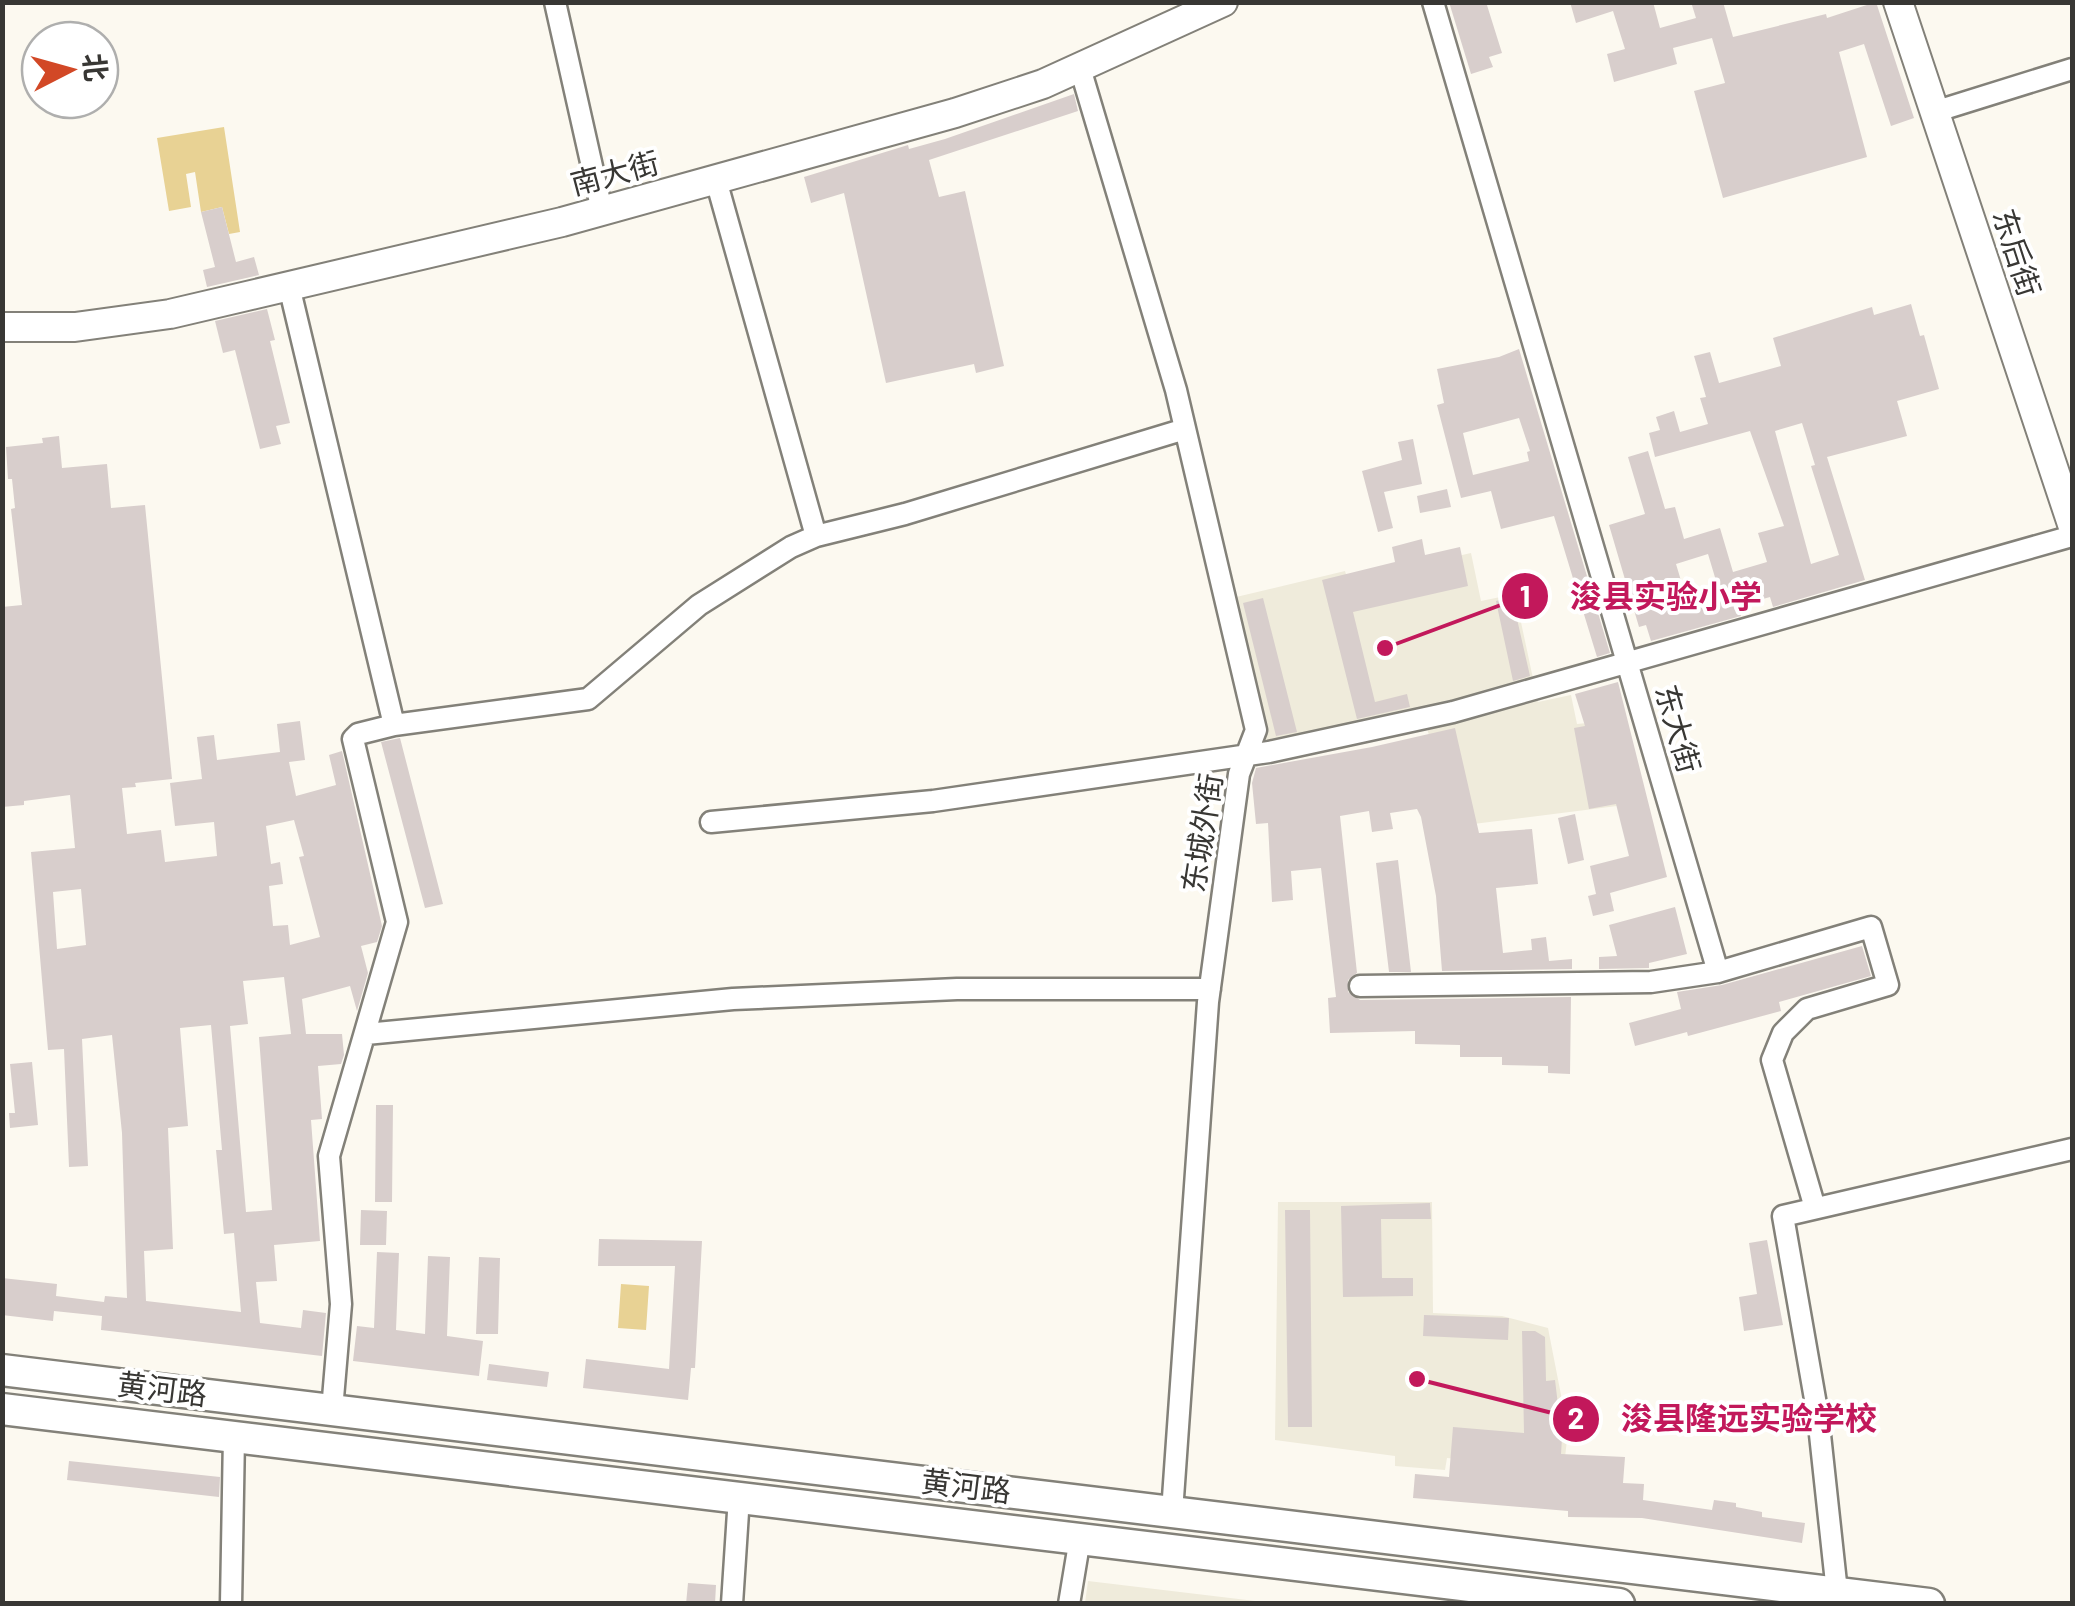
<svg xmlns="http://www.w3.org/2000/svg" width="2075" height="1606" font-family="Barlow,'Noto Sans SC',sans-serif">
<rect width="100%" height="100%" fill="#fcf9f0"/>
<path fill="#efebdb" d="M1471,553L1481,601L1515,594L1538,702L1571,695L1577,724L1587,723L1617,806L1449,827L1423,709L1267,746L1232,598L1345,571L1348,581Z
M1278,1202H1432L1433,1313L1502,1316L1548,1328L1568,1431L1563,1475V1468L1447,1458L1445,1470L1395,1466V1456L1275,1440Z
M1088,1581L1272,1603H1085Z"/>
<path fill="#e8d294" d="M224,127L240,232L229,234L222,207L201,212L195,172L186,174L191,207L169,211L157,138Z
M621,1284L649,1286L646,1330L618,1328Z"/>
<path fill="#d8cecc" fill-rule="evenodd" d="M1449,2H1486L1502,53L1489,57L1493,67L1471,74Z
M1570,2H1653L1660,28L1696,18L1691,2H1723L1733,37L1826,14L1827,18L1876,2L1914,118L1891,126L1864,44L1839,52L1867,157L1723,198L1694,91L1725,83L1712,38L1673,48L1677,64L1614,82L1607,54L1625,49L1613,11L1576,23Z
M1074,94L1078,111L929,160L939,197L965,191L1004,366L976,373L974,364L886,383L844,193L811,203L804,177L908,145L909,149L945,139Z
M222,207L236,262L254,257L259,275L207,287L203,270L215,267L201,212Z
M1911,304L1920,336L1924,335L1939,389L1897,401L1907,436L1827,457L1865,580L1773,607L1770,597L1738,606L1741,616L1651,641L1646,625L1639,627L1609,525L1645,514L1628,457L1648,451L1665,509L1675,507L1684,539L1720,528L1733,572L1767,562L1758,533L1784,526L1750,431L1655,457L1649,433L1660,430L1656,417L1674,411L1680,432L1708,424L1700,398L1706,397L1694,356L1710,352L1719,383L1781,366L1773,338L1872,307L1874,315ZM1802,423L1815,465L1811,466L1839,555L1811,564L1775,431ZM1708,554L1717,584L1685,594L1676,564Z
M267,309L275,340L270,341L290,423L276,426L281,444L260,449L235,350L223,353L215,321Z
M1519,349L1610,653L1597,657L1554,516L1501,529L1491,491L1461,498L1437,405L1444,403L1437,369L1499,357ZM1519,418L1530,451L1527,452L1529,461L1473,475L1463,433Z
M59,436L62,468L107,464L111,508L145,505L172,779L135,783L136,787L122,788L127,834L161,830L165,862L217,856L214,822L175,826L170,783L202,779L197,737L214,735L217,760L280,752L277,724L300,721L305,760L289,762L296,796L336,785L329,755L342,751L382,926L377,942L361,946L368,973L357,1011L350,986L302,999L306,1034H342L344,1055L341,1064L318,1066L322,1119L311,1120L320,1241L274,1245L277,1281L256,1282L260,1323L301,1328L303,1310L326,1313L322,1356L101,1330L102,1316L54,1311L53,1321L2,1315V1278L57,1284L56,1296L104,1302L105,1296L127,1298L122,1133L112,1035L82,1039L88,1166L69,1167L64,1049L48,1050L31,852L75,848L70,795L24,801V805L2,807V607L22,605L11,509L15,508L12,479H8L6,447L43,443L42,438ZM294,820L304,856L299,857L320,937L290,945L288,925L273,926L269,886L283,884L280,862L271,864L266,826ZM81,889L86,945L57,949L53,892ZM284,977L291,1034L259,1037L272,1210L246,1212L230,1026L248,1024L243,981ZM211,1025L222,1150H216L224,1234L234,1233L241,1312L146,1301L144,1251L173,1249L168,1128L188,1126L180,1028Z
M1413,439L1422,484L1384,492L1393,528L1378,532L1362,471L1402,460L1398,442Z
M1447,489L1451,507L1420,513L1417,496Z
M1422,539L1425,555L1460,547L1468,586L1353,612L1375,702L1407,694L1410,707L1357,719L1322,580L1395,562L1392,547Z
M1512,597L1530,676L1513,681L1496,601Z
M1263,598L1297,732L1276,736L1243,603Z
M1618,682L1667,877L1610,893L1614,911L1593,916L1588,896L1596,894L1590,866L1629,856L1616,804L1589,809L1574,728L1585,726L1575,694Z
M1455,728L1479,833L1532,829L1538,884L1496,888L1503,953L1532,950L1531,939L1546,937L1549,961L1572,959V969L1442,971L1436,896L1421,817L1417,809L1390,813L1393,829L1372,832L1369,811L1340,816L1357,973L1348,980V992L1360,1000L1571,997L1570,1074L1548,1073V1066L1502,1065V1057H1460V1045L1415,1044V1031L1330,1033L1328,998L1336,997L1321,868L1291,871L1293,900L1272,902L1268,823L1256,824L1252,783L1256,768L1372,747Z
M400,738L443,904L425,908L381,742Z
M1575,814L1584,860L1568,864L1558,818Z
M1398,860L1411,972H1389L1376,863Z
M1675,907L1687,954L1649,963V968L1599,969V957L1617,956L1609,925Z
M1862,946L1871,976L1779,1002L1781,1011L1688,1036L1687,1032L1635,1046L1629,1023L1681,1009L1677,992L1722,985Z
M32,1062L38,1125L10,1128L9,1113H15L10,1064Z
M376,1105H393L392,1202H375Z
M1430,1203L1431,1219H1381L1382,1278H1413V1296L1343,1297L1341,1206Z
M361,1210L387,1211L386,1245H360Z
M1285,1210H1310L1312,1427H1288Z
M599,1239L702,1241L695,1368H691L688,1400L583,1388L586,1359L669,1369L675,1266H598Z
M1767,1240L1783,1325L1744,1331L1739,1297L1757,1294L1749,1243Z
M377,1252L399,1253L396,1330L425,1334L428,1256L450,1257L447,1336L483,1341L479,1376L353,1361L357,1326L374,1328Z
M479,1257L500,1258L498,1334H476Z
M1424,1315L1509,1318L1508,1340L1423,1336Z
M1522,1331H1535L1545,1337L1546,1381L1555,1380L1562,1438L1561,1454L1625,1457L1623,1483L1644,1484L1643,1500L1712,1510L1714,1500L1736,1503V1507L1762,1512V1517L1805,1523L1802,1543L1642,1518L1568,1517V1511L1413,1498L1415,1474L1449,1477L1453,1427L1524,1433Z
M489,1364L549,1372L547,1387L487,1380Z
M69,1461L220,1477L219,1497L67,1480Z
M688,1583L716,1585L715,1604H686Z"/>
<g fill="none" stroke-linecap="round" stroke-linejoin="round">
<g stroke="#838179" stroke-width="25">
<path id="street" d="M555,2L602,211
M1433,2L1718,972L1871,927L1888,985L1807,1009L1783,1033L1772,1060L1815,1208
M1080,68L1176,390L1256,730L1239,774L1208,1002L1172,1512
M1934,112L2072,69
M716,180L816,536
M289,286L394,725L358,734L353,739L397,922L329,1156L341,1304L332,1410
M394,725L588,699L699,605L791,547L816,536L905,514L1185,429
M711,822L933,801L1269,752L1453,712L2072,536
M1360,986L1651,982L1718,972
M366,1034L733,999L957,989H1210
M1837,1592L1818,1416L1783,1216L2072,1149
M231,1604L234,1436
M732,1604L739,1497
M1069,1604L1080,1538"/>
</g>
<g stroke="#838179" stroke-width="32">
<path id="secondary" d="M1898,2L2072,524
M2,327H75L170,314L562,222L955,113L1043,84L1223,2"/>
</g>
<g stroke="#838179" stroke-width="35">
<path id="primary" d="M2,1370L1929,1604
M2,1409L1619,1604"/>
</g>
<use href="#street" stroke="#fff" stroke-width="20"/>
<use href="#secondary" stroke="#fff" stroke-width="28"/>
<use href="#primary" stroke="#fff" stroke-width="30"/>
</g>
<g text-anchor="middle" stroke-width="8" stroke-linejoin="round" paint-order="stroke">
<g font-size="30" fill="#383734" stroke="#fff">
<text transform="translate(615 174) rotate(-15)" y="10">南大街</text>
<text transform="translate(2016 253) rotate(72)" y="10">东后街</text>
<text transform="translate(1677 729) rotate(74)" y="10">东大街</text>
<text transform="translate(1203 833) rotate(-81)" y="10">东城外街</text>
<text transform="translate(162 1390) rotate(7)" y="10">黄河路</text>
<text transform="translate(966 1487) rotate(7)" y="10">黄河路</text>
</g>
</g>
<path fill="none" stroke="#c2185b" stroke-width="4" d="M1385 648L1525 596M1417 1379L1576 1419"/>
<g fill="#c2185b" stroke="#fff" stroke-width="4">
<circle cx="1385" cy="648" r="10"/>
<circle cx="1417" cy="1379" r="10"/>
<circle cx="1525" cy="596" r="25"/>
<circle cx="1576" cy="1419" r="25"/>
</g>
<g font-size="30" text-anchor="middle" font-weight="bold" fill="#fff">
<text x="1525" y="607">1</text>
<text x="1576" y="1429">2</text>
</g>
<g font-size="32" text-anchor="middle" font-weight="bold" fill="#c2185b" stroke="#fff" stroke-width="8" stroke-linejoin="round" paint-order="stroke">
<text x="1666" y="608">浚县实验小学</text>
<text x="1749" y="1430">浚县隆远实验学校</text>
</g>
<rect width="2075" height="1606" fill="none" stroke="#383734" stroke-width="10"/>
<g transform="translate(70 70) rotate(84)"><circle r="48" fill="#ffffff" stroke="#afafae" stroke-width="2.5"/>
<path d="M0-8L18 38L0 25L-18 38Z" fill="#d24826"/>
<text y="-15" font-size="28" font-weight="bold" text-anchor="middle" fill="#383734">北</text>
</g>
</svg>
